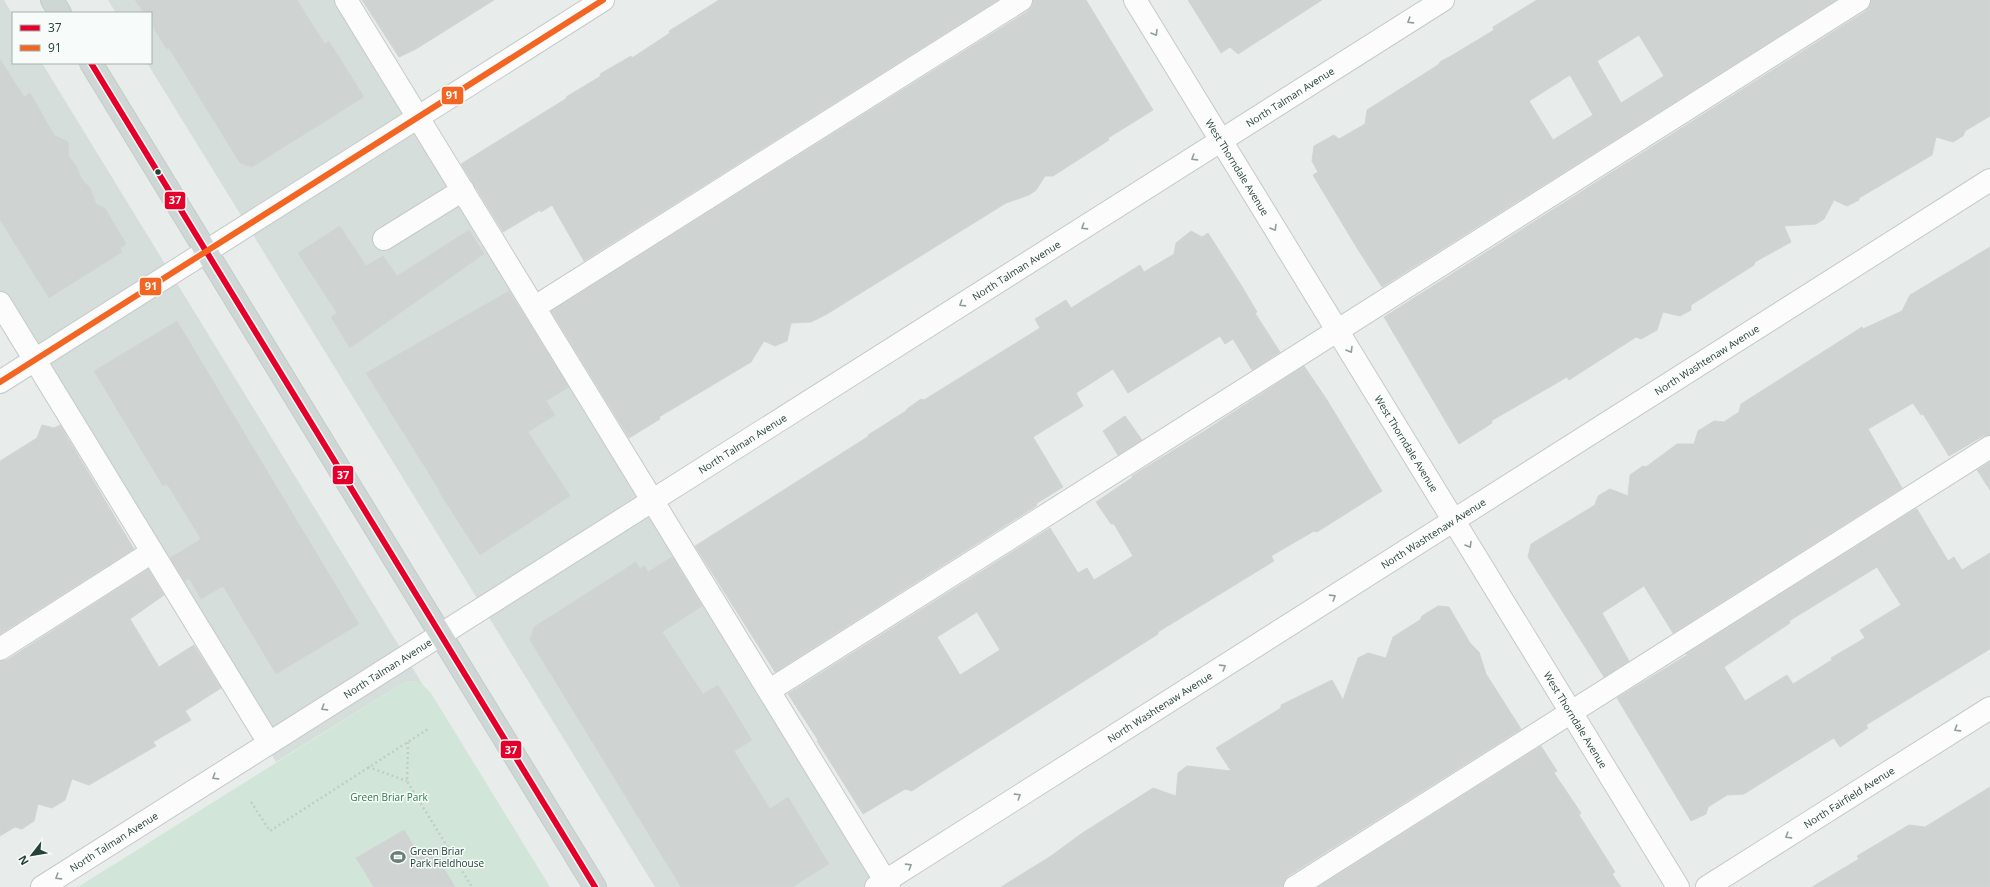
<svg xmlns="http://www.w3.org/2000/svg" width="1990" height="887" font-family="'Open Sans',sans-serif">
<rect width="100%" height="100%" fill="#e8edeb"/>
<path fill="#d6dedb" d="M0,0H4L13,15V63H42L423,685L414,681L403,683L276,762L0,307Z
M108,0H343L887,887H655L147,63H151V13H116Z"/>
<path fill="#d1e6d8" d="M414,681L423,685L431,693L550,887H78L403,683Z"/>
<path fill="#cfd4d2" stroke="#d1d6d4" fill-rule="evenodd" d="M135,0H297L325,44L329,41L364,97L252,167L240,163L169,48L167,49L151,24V13H144Z
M362,0H494L416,49L399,57Z
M719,0H998L584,261L552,205L541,212L540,210L503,232L461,164L567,98L566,97L601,76L600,74L631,56L632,58L670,33L669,31Z
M1033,0H1086L1153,110L1108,138L1109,140L1053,176H1045L1036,190L1029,195L1006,203L827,314L811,322L791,323L787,341L775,346L764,341L751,362L659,417L660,419L629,438L551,311L1028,11L1032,6Z
M1188,0H1322L1238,54L1230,47L1221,53Z
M1537,0H1836L1382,287L1357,248L1313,175L1318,172L1312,161L1314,146L1334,135L1339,139L1365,124L1367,110L1438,65L1441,61L1451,56L1494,30L1493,27ZM1639,35L1664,76L1621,103L1597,61ZM1570,75L1593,115L1553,140L1529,101Z
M1871,0H1990V116L1965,131L1963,136L1953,142L1936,137L1932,155L1859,198V200L1847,206L1834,200L1824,219L1816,224L1784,226L1791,242L1755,262L1754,265L1691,305V310L1680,316L1663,312L1657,330L1641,339L1636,337L1569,380L1567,377L1491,421L1492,423L1459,444L1384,317L1866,11L1870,6Z
M0,59L24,97L30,93L54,135L68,142L69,157L77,167L81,178L90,188L96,204L105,208L126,244L120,248L122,252L49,298L0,220Z
M340,226L366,266L383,256L397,276L469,230L484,254L350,348L331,317L337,313L298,253Z
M1191,231L1202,237L1208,233L1241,285L1257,312L1255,313L1280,352L1252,370L1233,339L1225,344L1220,336L1128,393L1113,369L1076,393L1083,406L1033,437L1063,487L1037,503L1036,506L775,672L695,546L869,436L868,435L906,411L907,409L921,399L924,400L1040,328L1035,319L1066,300L1071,308L1140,265L1144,272L1174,254L1176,243Z
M1990,247V435L1983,436L1949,456L1923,414L1921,415L1913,403L1868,429L1902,488L1673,633L1644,586L1602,613L1629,661L1604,677L1528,557L1531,544L1595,505L1598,496L1610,489L1628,496L1630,475L1643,466L1646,467L1677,444H1694L1698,431L1714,421L1724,422L1739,412L1741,404L1862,327L1863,329L1902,311L1910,295Z
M509,291L569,387L546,401L555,415L528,432L570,496L480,555L439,492L440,491L366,373Z
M177,321L359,624L276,674L223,586L201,599L189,578L185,581L170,558L201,539L167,484L163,486L94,371Z
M1304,366L1327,400L1382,491L1317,532L1314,531L1271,556L1274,561L1158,632V634L924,783L912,791L905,789L863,814L817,741L818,740L788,694L1050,528L1078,573L1087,568L1094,580L1133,556L1114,524H1111L1096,502L1133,477L1132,476L1203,432ZM977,612L1000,650L960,675L937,637Z
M1125,416L1142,440L1118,455L1103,431Z
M42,425L54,428L60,425L134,549L0,634V461L37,438Z
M1990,462V490L1977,470Z
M1915,509H1917L1948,561L1954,557L1962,570L1990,553V649L1866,725L1868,728L1840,747L1834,738L1832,739L1744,794L1727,795L1708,807L1706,814L1691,821L1617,698L1687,655L1686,654ZM1877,567L1901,605L1860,630L1865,638L1831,658L1832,660L1793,684L1787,675L1745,701L1724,667L1790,623L1789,621Z
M672,557L702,606L662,632L703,694L718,685L752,740L734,751L770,809L788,797L829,864L792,887H681L530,640L534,627L636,562L640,569L644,565L648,572Z
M148,569L164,595L130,619L159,667L194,645L221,688L185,711L191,720L153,742L156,746L89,785L72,779L65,800L52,808L38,804L34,821L22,829L15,827L0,836V661L7,660Z
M1438,606L1449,607L1470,643L1479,652L1486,674L1521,729L1288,876L1284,881L1283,887H1001L1051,856L1081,834L1153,788L1176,796L1178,773L1187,766L1231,771L1216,748L1281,708V705L1332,680L1343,700L1358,658L1368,653L1386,658L1393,637L1420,620L1422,616Z
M1541,746L1557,771L1554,773L1581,813L1579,815L1615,872L1612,874L1621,887H1318Z
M1990,787V887H1812L1859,859L1857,856L1909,825L1925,827Z
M404,830L420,856L432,848L455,887H374L356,858Z"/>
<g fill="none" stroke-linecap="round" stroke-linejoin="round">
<g stroke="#c5cac8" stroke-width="24">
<g id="minor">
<path d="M346,0L889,887"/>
<path id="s1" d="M1135,0L1678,887"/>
<path d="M384,239L463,190"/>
<path d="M0,303L269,743"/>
<path d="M535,307L1021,0"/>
<path d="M0,382L603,0"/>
<path d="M0,649L152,552"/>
<path d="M770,690L1859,0"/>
<path id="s2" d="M42,887L1443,0"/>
<path id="s3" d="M876,887L1990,180"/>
<path d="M1295,887L1990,447"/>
<path id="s4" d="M1707,887L1990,708"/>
</g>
</g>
<g stroke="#c3ccc9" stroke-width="24">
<path id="major" d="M52,0L60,13
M91,63L595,887"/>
</g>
<path stroke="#c3ccca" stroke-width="2.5" stroke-dasharray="2 3" stroke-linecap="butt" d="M408,742L407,781L472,887
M368,767L407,781
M251,802L270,831L428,729"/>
<use href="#minor" stroke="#fcfcfc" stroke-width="22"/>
<use href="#major" stroke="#cfd7d5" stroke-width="22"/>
<g stroke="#f7fbf9" stroke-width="9">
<path id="bus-1" d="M91,63L595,887"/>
</g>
<g stroke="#f7fbf9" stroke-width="9">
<path id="bus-2" d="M0,382L603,0"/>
</g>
<use href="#bus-1" stroke="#e4002b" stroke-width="6"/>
<use href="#bus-2" stroke="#f26522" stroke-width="6"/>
</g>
<defs><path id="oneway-chevron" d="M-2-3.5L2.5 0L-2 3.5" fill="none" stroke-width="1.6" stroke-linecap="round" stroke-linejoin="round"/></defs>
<g stroke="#909f9b">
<use href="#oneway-chevron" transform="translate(1410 21) rotate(148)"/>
<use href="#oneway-chevron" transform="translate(1155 33) rotate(59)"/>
<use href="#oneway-chevron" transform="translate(1194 158) rotate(148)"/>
<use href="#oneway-chevron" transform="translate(1084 227) rotate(148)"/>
<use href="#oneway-chevron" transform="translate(1274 228) rotate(59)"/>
<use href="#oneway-chevron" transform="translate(962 304) rotate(148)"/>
<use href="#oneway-chevron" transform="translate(1350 350) rotate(59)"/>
<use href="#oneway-chevron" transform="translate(1469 545) rotate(59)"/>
<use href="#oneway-chevron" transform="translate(1333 597) rotate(-32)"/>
<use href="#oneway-chevron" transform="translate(1223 667) rotate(-32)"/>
<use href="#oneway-chevron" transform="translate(324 708) rotate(148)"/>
<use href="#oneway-chevron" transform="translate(1957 729) rotate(148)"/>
<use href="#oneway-chevron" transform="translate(215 777) rotate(148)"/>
<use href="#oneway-chevron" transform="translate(1018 796) rotate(-32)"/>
<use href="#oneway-chevron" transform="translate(1788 836) rotate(148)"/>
<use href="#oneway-chevron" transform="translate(909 866) rotate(-32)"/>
<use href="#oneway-chevron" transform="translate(58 877) rotate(148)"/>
</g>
<defs>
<g id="stadium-bare" transform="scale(1.2)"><path d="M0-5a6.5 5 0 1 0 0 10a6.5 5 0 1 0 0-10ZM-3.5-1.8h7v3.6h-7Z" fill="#697e78" stroke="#f7fbf9" stroke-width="2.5" paint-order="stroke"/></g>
</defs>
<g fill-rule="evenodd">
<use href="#stadium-bare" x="398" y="857"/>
</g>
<circle fill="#24423a" stroke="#f7fbf9" stroke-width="1.5" cx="158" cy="172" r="3.5"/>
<g text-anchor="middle" stroke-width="3" stroke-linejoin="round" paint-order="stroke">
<g font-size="10" fill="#24423a" stroke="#f7fbf9">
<text dy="4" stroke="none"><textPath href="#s2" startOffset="1477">North Talman Avenue</textPath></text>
<text dy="4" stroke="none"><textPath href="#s1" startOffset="196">West Thorndale Avenue</textPath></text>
<text dy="4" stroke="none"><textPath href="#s2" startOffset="1153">North Talman Avenue</textPath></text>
<text dy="4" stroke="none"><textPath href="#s3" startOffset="984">North Washtenaw Avenue</textPath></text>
<text dy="4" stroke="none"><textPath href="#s2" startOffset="829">North Talman Avenue</textPath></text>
<text dy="4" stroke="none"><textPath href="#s1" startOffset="520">West Thorndale Avenue</textPath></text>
<text dy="4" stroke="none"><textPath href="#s3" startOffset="660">North Washtenaw Avenue</textPath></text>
<text dy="4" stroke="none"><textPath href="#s2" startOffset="409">North Talman Avenue</textPath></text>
<text dy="4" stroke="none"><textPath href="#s3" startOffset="336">North Washtenaw Avenue</textPath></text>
<text dy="4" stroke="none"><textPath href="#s1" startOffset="844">West Thorndale Avenue</textPath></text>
<text dy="4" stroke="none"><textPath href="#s4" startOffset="168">North Fairfield Avenue</textPath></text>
<text dy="4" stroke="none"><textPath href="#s2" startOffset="85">North Talman Avenue</textPath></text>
</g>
<g font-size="10" fill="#2d7a4b" stroke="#f7fbf9">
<text x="389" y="801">Green Briar Park</text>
</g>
<g font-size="10" fill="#24423a" stroke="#f7fbf9" text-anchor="start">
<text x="410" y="855">Green Briar<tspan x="410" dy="12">Park Fieldhouse</tspan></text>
</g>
</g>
<g stroke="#f7fbf9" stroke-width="1.5">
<rect x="441" y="86" width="23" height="19" rx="4" fill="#f26522"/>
<rect x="164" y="191" width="22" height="19" rx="4" fill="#e4002b"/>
<rect x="139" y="277" width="23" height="19" rx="4" fill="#f26522"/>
<rect x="332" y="465" width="22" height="20" rx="4" fill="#e4002b"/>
<rect x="500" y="740" width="22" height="19" rx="4" fill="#e4002b"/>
</g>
<g font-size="11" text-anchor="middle" font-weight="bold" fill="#fff">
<text x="452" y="99">91</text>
<text x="175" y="204">37</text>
<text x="151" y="290">91</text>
<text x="343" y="479">37</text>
<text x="511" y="754">37</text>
</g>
<rect x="12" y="12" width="140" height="52" fill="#f7fbf9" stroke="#a3b1ad"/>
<rect x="20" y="25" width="20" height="6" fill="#e4002b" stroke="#a3b1ad"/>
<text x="48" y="32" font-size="12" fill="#24423a">37</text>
<rect x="20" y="45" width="20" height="6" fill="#f26522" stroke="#a3b1ad"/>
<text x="48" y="52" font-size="12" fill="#24423a">91</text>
<g transform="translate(32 855) rotate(239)" stroke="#f7fbf9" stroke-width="3" paint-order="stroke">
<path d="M0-3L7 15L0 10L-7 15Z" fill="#24423a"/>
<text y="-6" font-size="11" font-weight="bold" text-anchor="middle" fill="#24423a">N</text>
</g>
</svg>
